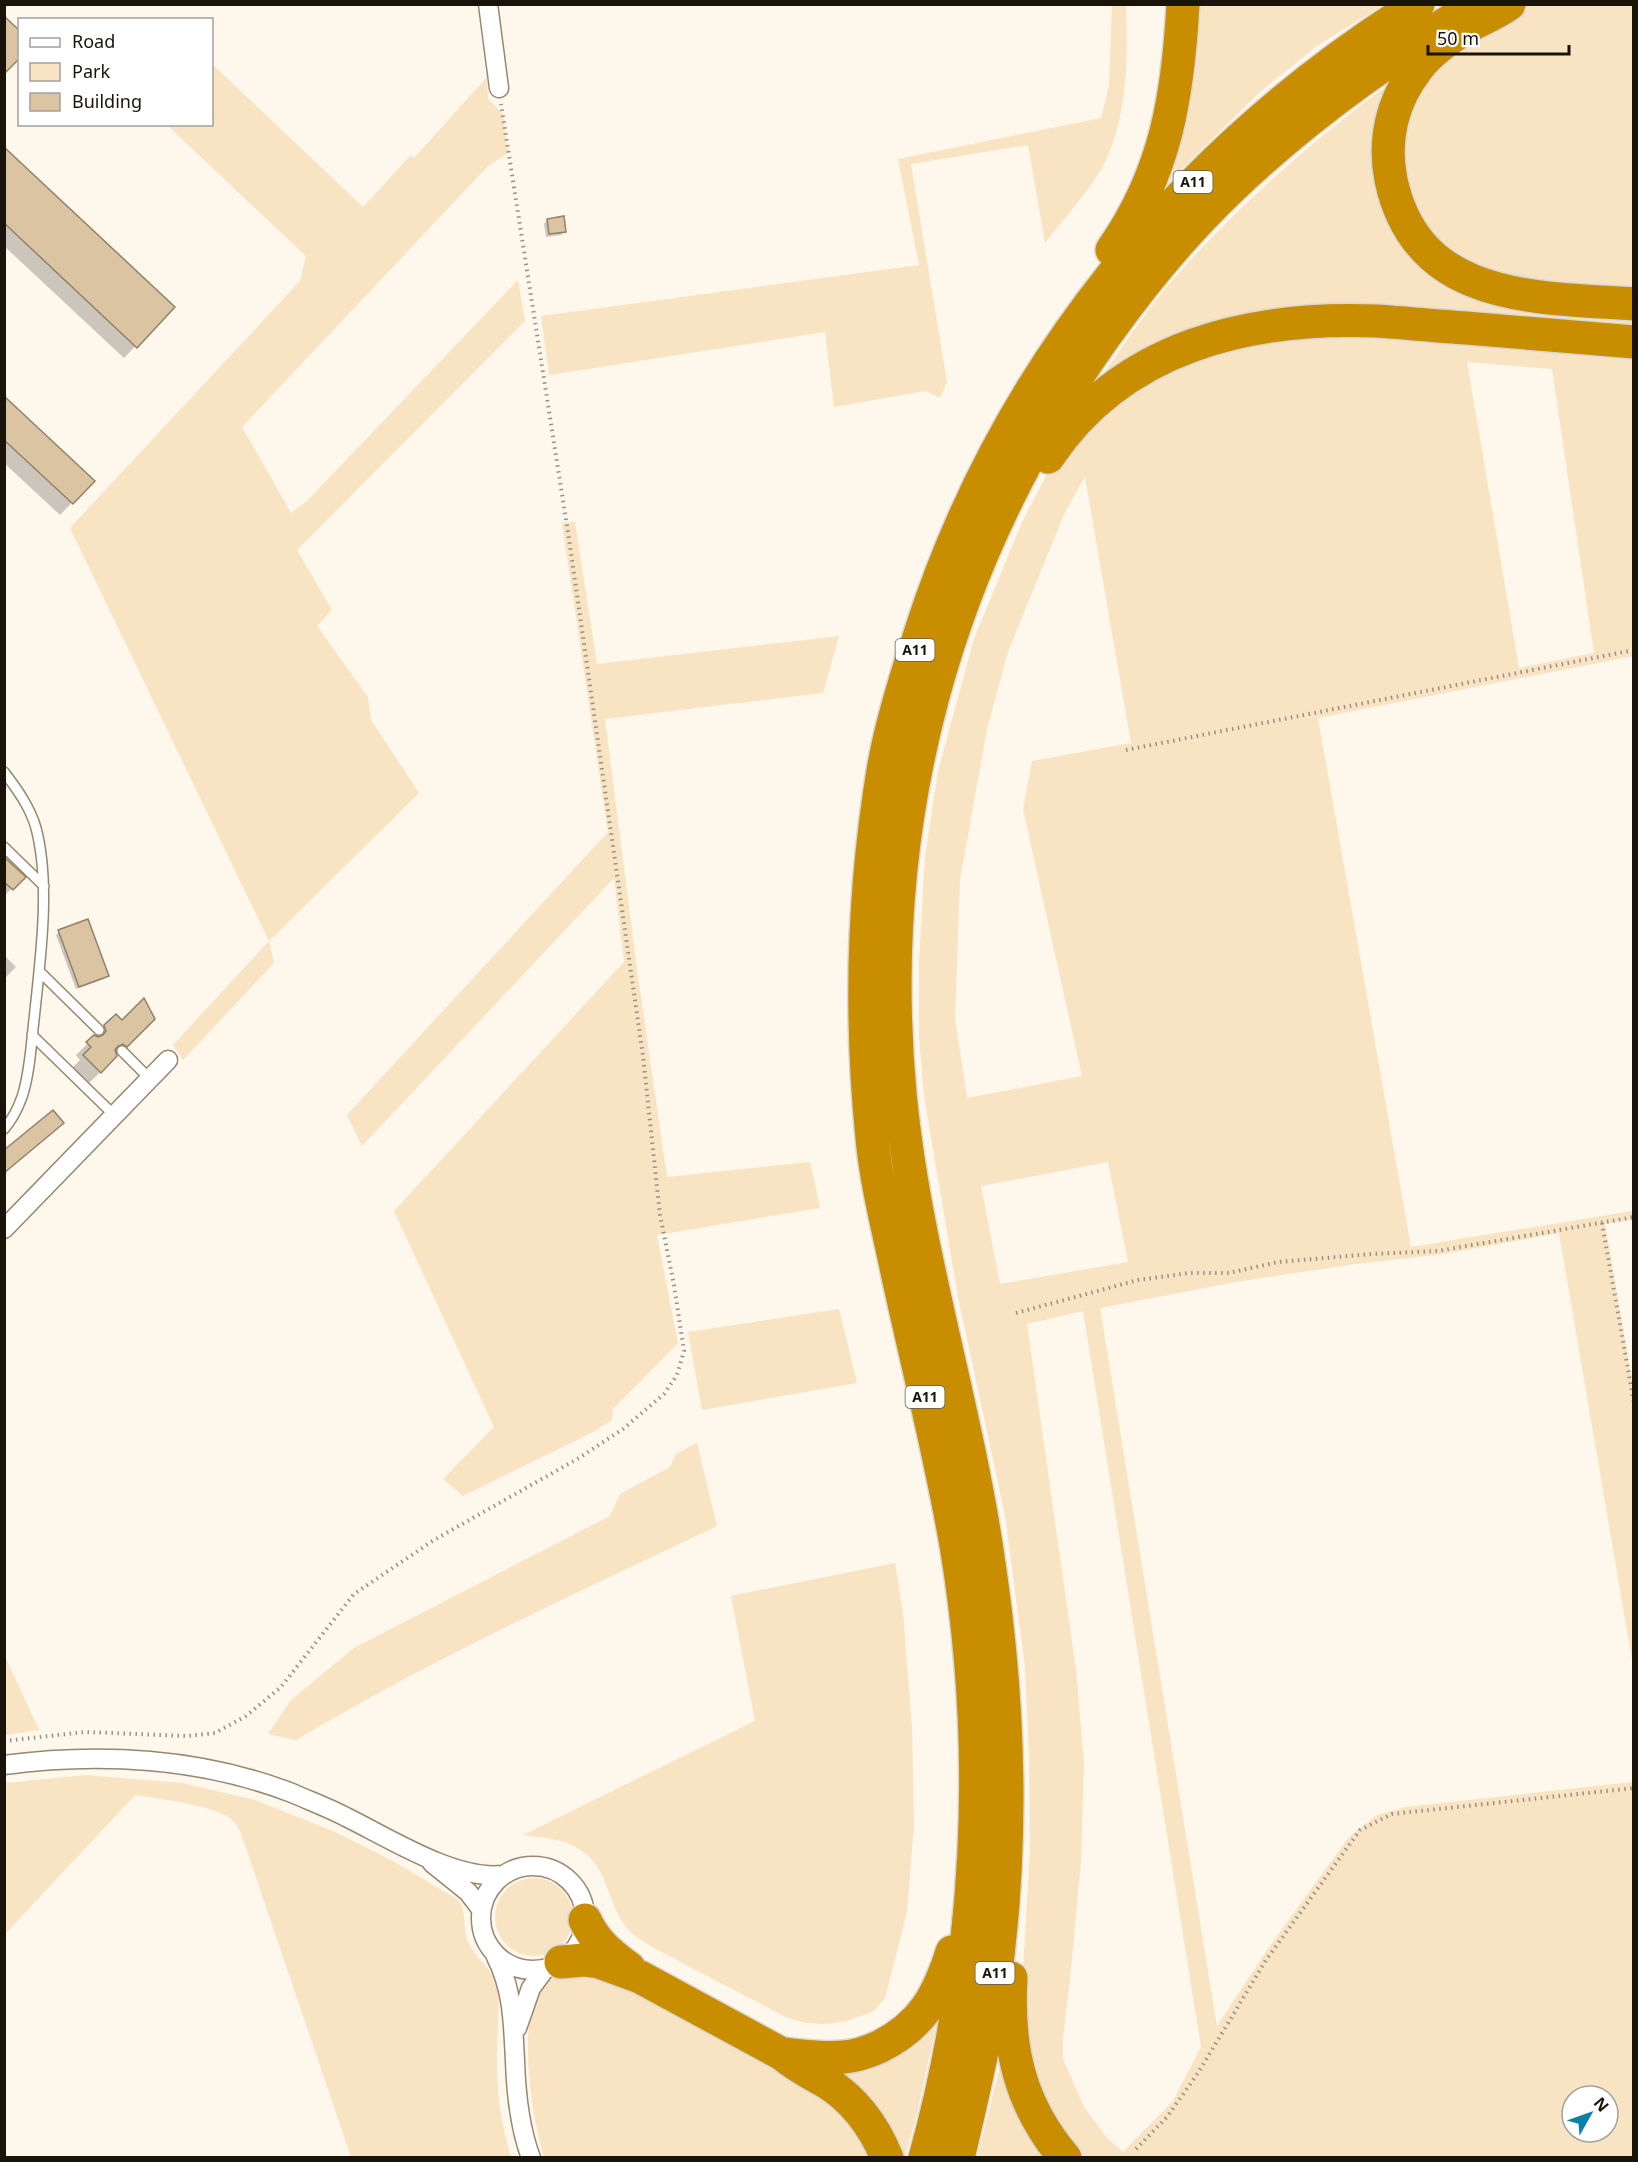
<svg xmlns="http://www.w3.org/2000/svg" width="1638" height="2162" font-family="'Noto Sans',sans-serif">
<rect width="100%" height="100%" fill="#fef7ec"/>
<path fill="#f8e3c3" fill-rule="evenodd" d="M1112,5H1126C1128,58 1128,117 1103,166C1089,191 1063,220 1045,243L1028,145L911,164L947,382L940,398L925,391L834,407L825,332L549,375L541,316L919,265L898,159L1101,118L1109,86Z
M1195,5H1383L1317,46L1261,91L1159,191Z
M1524,5H1633V296L1463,268L1409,208L1399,133L1421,80Z
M212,64L363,207L411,155L414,158L487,77L488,99L503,114L508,153L488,166L242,427L291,513L308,500L518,280L525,321L297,550L332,610L317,626L368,697L371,720L419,793L269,941L274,963L183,1060L173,1045L269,941L70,528L300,281L306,256L167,125L212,124Z
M1396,79L1381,116L1424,262L1633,316V331L1337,310L1095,386C1119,352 1143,315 1170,283C1237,206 1314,139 1396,79Z
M1311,332L1633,351V656L1318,718L1411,1247L1633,1211V1220L1605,1224L1633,1386V1666L1559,1233L1444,1254L1355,1264L1236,1282L1100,1308L1217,2026L1267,1950L1349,1837L1377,1815L1406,1807L1633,1782V2157L1079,2158L1069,2147L1028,2064L1022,1988L1030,1849L1029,1754L1025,1667L1005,1515L958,1297L924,1096L919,1036V963L925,857L938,771L974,639L1022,522L1048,472L1115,396L1181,359ZM1467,362L1552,369L1594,653L1519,668ZM1085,477L1131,743L1032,761L1023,809L1082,1076L967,1098L955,1018L960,880L987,729L1008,652L1064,514ZM1108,1162L1128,1262L1000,1284L981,1186ZM1083,1311L1201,2047L1173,2101L1123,2152L1107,2138L1084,2107L1063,2059V2037L1070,1980L1081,1861L1084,1763L1076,1670L1027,1324ZM1572,2096H1608V2132H1572Z
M575,522L597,664L839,636L823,693L605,719L636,962L667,1177L810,1162L820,1208L657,1235L678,1343L613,1409L612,1420L593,1432L463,1496L443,1479L494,1427L394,1211L624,962L614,878L362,1146L347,1115L608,832L562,523Z
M839,1309L857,1383L702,1410L688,1332Z
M697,1443L717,1526C574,1594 432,1659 296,1740L268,1734L291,1700L354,1648L610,1516L620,1494L670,1467L676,1454Z
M895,1563L903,1612L912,1728L914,1824L907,1912L885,1998L874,2011L847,2021L827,2024L805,2023L786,2017C753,2000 721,1983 688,1966C670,1956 649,1947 633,1934C621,1924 615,1909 610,1895C594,1845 570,1840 523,1835L755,1721L731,1596Z
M4,1656H5L39,1730L5,1735Z
M86,1775L182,1783L255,1800L333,1831L391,1860L457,1899C468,1911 462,1927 468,1941C475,1958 491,1968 497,1985C501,2011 496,2039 497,2065C497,2097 502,2127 511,2157H351L245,1845C242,1838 240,1829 235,1823C221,1805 158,1799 135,1795L5,1934V1783Z
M495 1917a39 39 0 1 1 78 0a39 39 0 1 1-78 0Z
M608,1975L828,2095L878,2157H544C533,2123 510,1996 553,1978C563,1974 595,1976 608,1975Z
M939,2013L917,2114L905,2157H899L825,2069Z
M1003,2054L1051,2157L977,2158Z"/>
<path fill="#0003" d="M4,157L173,307L124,358L4,246Z
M547,220L565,231L561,235L546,237L544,224Z
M4,398L93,481L60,515L4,463Z
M4,859L23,877L4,896Z
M59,932L107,976L104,979L76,989L56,935Z
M4,955L16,967L4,979Z
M116,1016L122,1022L154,1019L88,1084L72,1068L80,1060L76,1055Z"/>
<path fill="#dac4a1" stroke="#918168" stroke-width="1.5" d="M4,16L20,31V58L4,74Z
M4,147L175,307L137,348L4,223Z
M564,216L566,232L549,234L547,219Z
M4,396L95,481L73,504L4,440Z
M4,857L26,877L13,890L4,882Z
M88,919L109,976L79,987L58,930Z
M144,998L155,1019L127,1047L123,1044L118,1046L115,1050L117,1056L101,1073L83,1055L91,1047L86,1042L94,1035L98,1037L103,1035L106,1031L104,1025L116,1014L122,1020Z
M53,1110L64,1123L4,1173V1150Z"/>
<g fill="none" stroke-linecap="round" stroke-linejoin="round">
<g stroke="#97876e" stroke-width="12">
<path id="lane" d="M4,772C17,789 30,807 36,828C51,885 40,961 34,1020C31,1045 30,1073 22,1097C18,1108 12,1120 4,1129
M4,847L44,886
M39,971L99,1030
M32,1035L114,1115
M122,1051L150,1079"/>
</g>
<g stroke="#97876e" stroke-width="21">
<path id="street" d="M488,4L499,88
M4,1229L168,1060
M4,1765C100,1752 201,1758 292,1793C310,1801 329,1808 346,1817C389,1838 454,1880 502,1875
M432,1863L468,1892L481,1909
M481 1918a52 52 0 1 1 104 0a52 52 0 1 1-104 0Z
M496,1957C513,1990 513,2024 515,2061C516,2092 520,2129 531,2158
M517,2028L531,1988L545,1969"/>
</g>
<g stroke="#dad9d8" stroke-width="36">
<path id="highway" d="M1509,4C1497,13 1482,19 1469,26C1451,37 1430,51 1417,69C1392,101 1383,140 1391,180C1417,302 1534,297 1634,304
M1112,250C1166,173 1178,96 1183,4
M1048,457C1122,346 1249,316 1376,321C1406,323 1436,326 1466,328C1522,333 1578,337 1634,342
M585,1920C595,1942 610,1954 629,1968
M561,1962L584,1960L599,1962L640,1977L782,2054C796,2066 810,2073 826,2082C855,2100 874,2126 887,2158
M1011,1978C1007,2047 1019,2104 1065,2158
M784,2054C804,2056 824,2059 844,2057C856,2056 868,2052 879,2047C922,2026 938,1996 952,1952
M925,2158C980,1959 990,1749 956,1545C940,1452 916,1360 896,1267C887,1224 876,1181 872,1138C860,1017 863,892 883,771C890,728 906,676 920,634C1004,370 1184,150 1418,4
M958,2158C971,2103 984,2049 993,1993C1014,1851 1010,1705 989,1564C967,1406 915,1253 900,1093C875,819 945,560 1105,336C1142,284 1183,234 1229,190C1304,118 1389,57 1478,4"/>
</g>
<path stroke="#979086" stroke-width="4" stroke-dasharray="1.5 4.5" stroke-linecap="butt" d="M1126,750L1634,650
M1602,1223L1634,1403
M1016,1313L1138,1280L1189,1273H1229L1278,1262L1372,1254L1438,1251L1634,1217
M4,1741L85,1732L187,1736L215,1733L246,1716L281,1687L354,1594L434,1540L579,1458L623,1429L664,1394L677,1375L684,1351L674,1285L660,1215L643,1056L569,539L501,104
M1136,2149L1167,2117L1198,2073L1266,1960L1360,1830L1392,1814L1634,1788"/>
<use href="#lane" stroke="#fff" stroke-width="9"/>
<use href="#street" stroke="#fff" stroke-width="18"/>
<use href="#highway" stroke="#c98d00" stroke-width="33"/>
</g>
<g text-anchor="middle" stroke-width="4.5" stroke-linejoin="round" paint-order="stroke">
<g fill="#fff" stroke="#5e5a54" stroke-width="1.5">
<rect x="1173.5" y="171" width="39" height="22" rx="4.5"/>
<rect x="895.5" y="639" width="39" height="22" rx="4.5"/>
<rect x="905.5" y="1386" width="39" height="22" rx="4.5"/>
<rect x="975.5" y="1962" width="39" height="22" rx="4.5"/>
</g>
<g font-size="14" font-weight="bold" fill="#19130a">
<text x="1193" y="187">A11</text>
<text x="915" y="655">A11</text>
<text x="925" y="1402">A11</text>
<text x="995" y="1978">A11</text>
</g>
</g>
<rect width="1638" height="2162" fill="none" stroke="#19130a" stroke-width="12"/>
<rect x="18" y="18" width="195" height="108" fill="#ffffff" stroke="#a3a19d" stroke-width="1.5"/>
<rect x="30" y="38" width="30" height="9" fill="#ffffff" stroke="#a3a19d" stroke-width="1.5"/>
<text x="72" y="48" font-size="18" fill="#19130a">Road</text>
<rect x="30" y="63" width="30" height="18" fill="#f8e3c3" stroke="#a3a19d" stroke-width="1.5"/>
<text x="72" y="78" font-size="18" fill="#19130a">Park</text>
<rect x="30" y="93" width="30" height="18" fill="#dac4a1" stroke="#a3a19d" stroke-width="1.5"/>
<text x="72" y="108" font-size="18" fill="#19130a">Building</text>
<g transform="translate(1590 2114) rotate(50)"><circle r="28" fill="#ffffff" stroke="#a3a19d" stroke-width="1.5"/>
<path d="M0-4.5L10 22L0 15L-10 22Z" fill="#0c81a8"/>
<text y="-9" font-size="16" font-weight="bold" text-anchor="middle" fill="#19130a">N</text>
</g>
<path d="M1428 45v9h141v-9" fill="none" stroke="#19130a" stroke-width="3"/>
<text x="1437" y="45" font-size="18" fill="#19130a" stroke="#ffffff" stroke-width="4.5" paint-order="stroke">50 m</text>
</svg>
